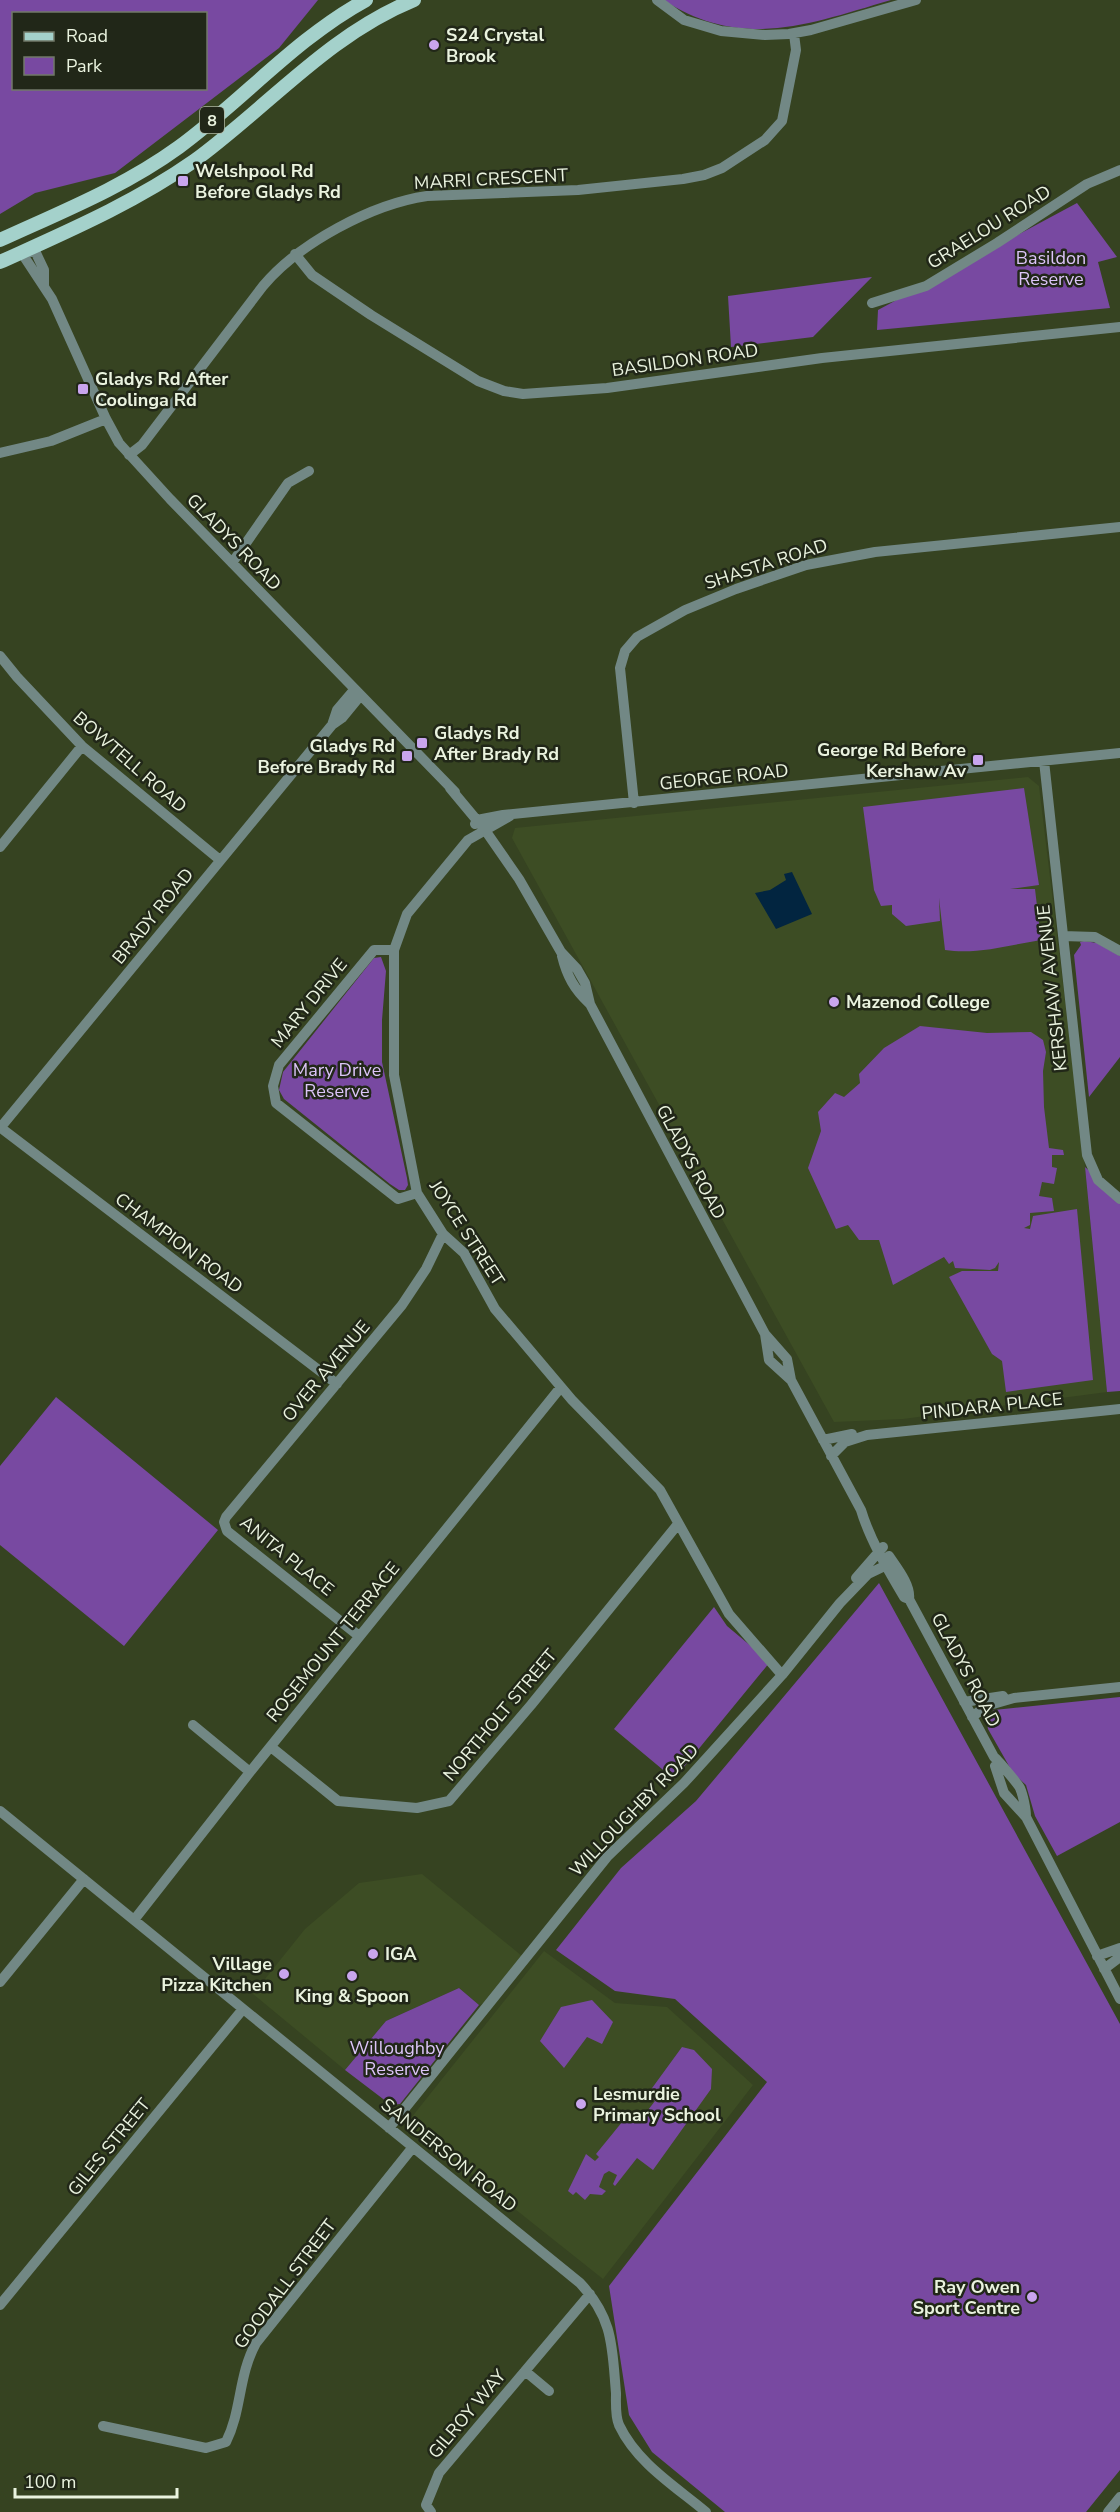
<svg xmlns="http://www.w3.org/2000/svg" width="1120" height="2512" font-family="'Nunito Sans',sans-serif">
<rect width="100%" height="100%" fill="#364321"/>
<path fill="#3d4d24" d="M1028,777L1039,786L1085,1167L1107,1392L903,1419L834,1422L512,838L515,828Z
M422,1874L522,1956L483,2003L479,2005L459,1988L386,2021L345,2070L253,1994L305,1929L359,1883Z
M544,1951L615,2003L667,2007L753,2085L603,2279L407,2123Z"/>
<path fill="#7849a1" fill-rule="evenodd" d="M0,0H318L279,48L115,173L35,193L0,214ZM14,14H206V88H14Z
M663,0H891C809,24 743,51 663,0Z
M1077,203L1117,257L1098,262L1110,308L877,330L878,310Z
M872,277L813,337L731,347L728,296Z
M1024,788L1039,885L1010,889H1035L1041,940C1010,945 976,955 945,950L939,898L940,921L906,926L892,914V905L881,906L874,890L863,807Z
M1084,941L1097,943L1120,956V1057L1089,1097L1074,955L1081,945L1080,942Z
M381,957L386,971L382,1020V1062L407,1178L408,1185L405,1190H399L390,1184L284,1099L279,1090L283,1072L374,958Z
M920,1026L987,1033L1031,1032L1043,1040L1046,1052L1043,1071L1044,1107L1049,1148L1063,1150L1064,1155H1052V1167L1057,1168L1054,1184L1042,1182L1039,1196L1052,1198L1054,1211L1030,1213V1225L1024,1228L1030,1229L1033,1216L1077,1209L1093,1380L1006,1392L1002,1361L992,1354L949,1277L962,1271H998L999,1262L995,1268L990,1270L955,1268L953,1261L949,1264L944,1257L893,1285L879,1240H859L848,1225L836,1229L808,1168L821,1131L818,1112L835,1093L844,1097L860,1083L859,1074L884,1048Z
M1085,1167L1120,1198V1391L1107,1392Z
M56,1397L218,1530L124,1646L0,1545V1466Z
M879,1583L1120,2024V2470L1086,2512H725L652,2452L629,2415L609,2286L767,2082L675,1999L615,1991L556,1950L621,1868L696,1801Z
M714,1607L727,1626L770,1662L674,1779L614,1729Z
M1120,1697V1822L1057,1856L1035,1816L1026,1785L1013,1773L988,1729L986,1717L994,1710Z
M459,1988L479,2005L400,2104L391,2105L345,2070L386,2021Z
M592,2000L613,2022L602,2044L587,2037L564,2068L540,2041L561,2007Z
M682,2047L694,2050L712,2069L711,2089L653,2170L637,2158L615,2186L613,2184L617,2175L609,2171L604,2174L599,2187L606,2191L602,2195L590,2194L585,2200L576,2192L573,2195L568,2191L586,2154L595,2161L599,2157L596,2154L627,2116L638,2123L655,2101L647,2095Z"/>
<path fill="#022540" d="M792,872L812,914L776,929L755,893L770,890L786,880L784,874Z"/>
<g fill="none" stroke-linecap="round" stroke-linejoin="round">
<path stroke="#728885" stroke-width="10" d="M657,0L684,20L721,31L765,35L789,34L811,30L916,0
M295,254L312,275L371,315L478,381L504,391L523,394L607,388L822,358L1120,327
M44,285V270L36,253L26,250L25,258L52,299L106,419L119,443L170,499L455,792
M872,303L926,286L997,243L1087,184L1120,170
M0,453L51,441L106,419
M129,455L142,445L263,286C299,243 372,204 427,196L578,190L683,179L704,175L722,168L765,140L782,121L796,50L794,34
M232,563L288,483L309,471
M0,656L17,677L82,746L220,860
M332,725L337,710L354,690
M1044,761L1087,1155L1098,1180L1120,1199
M450,788L485,830L519,879L561,952L577,969L585,983L590,1004L765,1334L787,1359L791,1380L861,1510C870,1540 888,1570 904,1597L909,1599
M634,803L620,668L625,651L637,637L685,610L736,589L806,565L875,552L1120,527
M510,816L468,840L407,914L394,950V1075L417,1193L443,1234L464,1253L495,1309L572,1400L660,1490L729,1614L782,1675
M475,824L477,820L503,815L1120,753
M0,847L82,746
M1063,936L1095,937L1120,951
M394,950H374L279,1065L273,1086L276,1103L398,1199L417,1193
M562,956C567,976 574,989 589,1003
M0,1128L332,725L342,718L360,696
M1,1128L337,1384
M765,1334L769,1360L791,1380
M823,1440L852,1434
M831,1456L845,1442L867,1435L1120,1409
M889,1556C897,1568 911,1585 909,1599L994,1757C997,1759 1018,1784 1020,1788C1023,1795 1026,1809 1026,1817L1120,1999
M856,1578L883,1547
M359,1636L227,1531L224,1522L226,1517L402,1305L426,1269L443,1234
M964,1702L1003,1696
M972,1717L986,1706L1014,1698L1120,1687
M193,1725L250,1772
M271,1747L338,1801L417,1808L449,1801L531,1705L678,1524
M995,1766L1004,1793L1026,1817
M0,1811L580,2283C614,2319 612,2348 616,2393C616,2403 615,2416 619,2425C637,2463 675,2486 706,2512
M134,1920L250,1772L561,1387
M1097,1956L1120,1948
M1104,1969L1120,1957
M0,1982L84,1879
M389,2128L607,1857L684,1783L782,1675L840,1603L868,1574L893,1562
M0,2305L243,2009
M525,2371L549,2391
M103,2426L206,2448L226,2442C242,2410 238,2376 256,2343L413,2147
M431,2512L426,2505L439,2473L590,2294
M1108,2512L1120,2497"/>
<path stroke="#a4d1cb" stroke-width="14" d="M0,240C61,212 124,187 179,147C242,101 296,38 366,0
M0,262C66,232 134,203 194,161C268,107 328,35 414,0"/>
</g>
<g fill="#c9a5ee" stroke="#212718" stroke-width="2">
<circle cx="434" cy="45" r="6"/>
<rect x="177" y="175" width="12" height="12" rx="3"/>
<rect x="77" y="383" width="12" height="12" rx="3"/>
<rect x="416" y="737" width="12" height="12" rx="3"/>
<rect x="401" y="750" width="12" height="12" rx="3"/>
<rect x="972" y="754" width="12" height="12" rx="3"/>
<circle cx="834" cy="1002" r="6"/>
<circle cx="373" cy="1954" r="6"/>
<circle cx="284" cy="1974" r="6"/>
<circle cx="352" cy="1976" r="6"/>
<circle cx="581" cy="2104" r="6"/>
<circle cx="1032" cy="2297" r="6"/>
</g>
<g text-anchor="middle" stroke-width="5" stroke-linejoin="round" paint-order="stroke">
<rect fill="#212718" stroke="#aeb6a3" stroke-width="1.5" x="200" y="107" width="24" height="26" rx="4.5"/>
<g font-size="16" font-weight="bold" fill="#eaf3df">
<text x="212" y="126">8</text>
</g>
<g font-size="18" font-weight="bold" fill="#eaf3df" stroke="#212718" text-anchor="start">
<text x="446" y="41">S24 Crystal<tspan x="446" dy="21">Brook</tspan></text>
<text x="195" y="177">Welshpool Rd<tspan x="195" dy="21">Before Gladys Rd</tspan></text>
<text x="95" y="385">Gladys Rd After<tspan x="95" dy="21">Coolinga Rd</tspan></text>
<text x="434" y="739">Gladys Rd<tspan x="434" dy="21">After Brady Rd</tspan></text>
<text x="395" y="752" text-anchor="end">Gladys Rd<tspan x="395" dy="21">Before Brady Rd</tspan></text>
<text x="966" y="756" text-anchor="end">George Rd Before<tspan x="966" dy="21">Kershaw Av</tspan></text>
<text x="846" y="1008">Mazenod College</text>
<text x="385" y="1960">IGA</text>
<text x="272" y="1970" text-anchor="end">Village<tspan x="272" dy="21">Pizza Kitchen</tspan></text>
<text x="352" y="2002" text-anchor="middle">King &amp; Spoon</text>
<text x="593" y="2100">Lesmurdie<tspan x="593" dy="21">Primary School</tspan></text>
<text x="1020" y="2293" text-anchor="end">Ray Owen<tspan x="1020" dy="21">Sport Centre</tspan></text>
</g>
<g font-size="18" fill="#eaf3df" stroke="#212718">
<text transform="translate(491 179) rotate(-3)" y="6">MARRI CRESCENT</text>
<text transform="translate(989 227) rotate(-32)" y="6">GRAELOU ROAD</text>
<text transform="translate(685 360) rotate(-8)" y="6">BASILDON ROAD</text>
<text transform="translate(234 542) rotate(46)" y="6">GLADYS ROAD</text>
<text transform="translate(766 564) rotate(-18)" y="6">SHASTA ROAD</text>
<text transform="translate(130 762) rotate(41)" y="6">BOWTELL ROAD</text>
<text transform="translate(724 777) rotate(-6)" y="6">GEORGE ROAD</text>
<text transform="translate(153 916) rotate(-51)" y="6">BRADY ROAD</text>
<text transform="translate(1052 988) rotate(-96)" y="6">KERSHAW AVENUE</text>
<text transform="translate(309 1003) rotate(-51)" y="6">MARY DRIVE</text>
<text transform="translate(691 1162) rotate(62)" y="6">GLADYS ROAD</text>
<text transform="translate(467 1233) rotate(57)" y="6">JOYCE STREET</text>
<text transform="translate(179 1243) rotate(37)" y="6">CHAMPION ROAD</text>
<text transform="translate(326 1371) rotate(-50)" y="6">OVER AVENUE</text>
<text transform="translate(992 1406) rotate(-6)" y="6">PINDARA PLACE</text>
<text transform="translate(287 1556) rotate(39)" y="6">ANITA PLACE</text>
<text transform="translate(333 1642) rotate(-51)" y="6">ROSEMOUNT TERRACE</text>
<text transform="translate(966 1670) rotate(62)" y="6">GLADYS ROAD</text>
<text transform="translate(500 1715) rotate(-50)" y="6">NORTHOLT STREET</text>
<text transform="translate(634 1810) rotate(-46)" y="6">WILLOUGHBY ROAD</text>
<text transform="translate(109 2147) rotate(-51)" y="6">GILES STREET</text>
<text transform="translate(449 2155) rotate(39)" y="6">SANDERSON ROAD</text>
<text transform="translate(285 2284) rotate(-53)" y="6">GOODALL STREET</text>
<text transform="translate(467 2414) rotate(-50)" y="6">GILROY WAY</text>
</g>
<g font-size="18" fill="#ddc5f9" stroke="#212718">
<text x="1051" y="264">Basildon<tspan x="1051" dy="21">Reserve</tspan></text>
<text x="337" y="1076">Mary Drive<tspan x="337" dy="21">Reserve</tspan></text>
<text x="397" y="2054">Willoughby<tspan x="397" dy="21">Reserve</tspan></text>
</g>
</g>
<rect x="12" y="12" width="195" height="78" fill="#212718" stroke="#717968" stroke-width="1.5"/>
<rect x="24" y="32" width="30" height="9" fill="#a4d1cb" stroke="#717968" stroke-width="1.5"/>
<text x="66" y="42" font-size="18" fill="#eaf3df">Road</text>
<rect x="24" y="57" width="30" height="18" fill="#7849a1" stroke="#717968" stroke-width="1.5"/>
<text x="66" y="72" font-size="18" fill="#eaf3df">Park</text>
<path d="M15 2488v9h162v-9" fill="none" stroke="#eaf3df" stroke-width="3"/>
<text x="24" y="2488" font-size="18" fill="#eaf3df" stroke="#212718" stroke-width="4.5" paint-order="stroke">100 m</text>
</svg>
